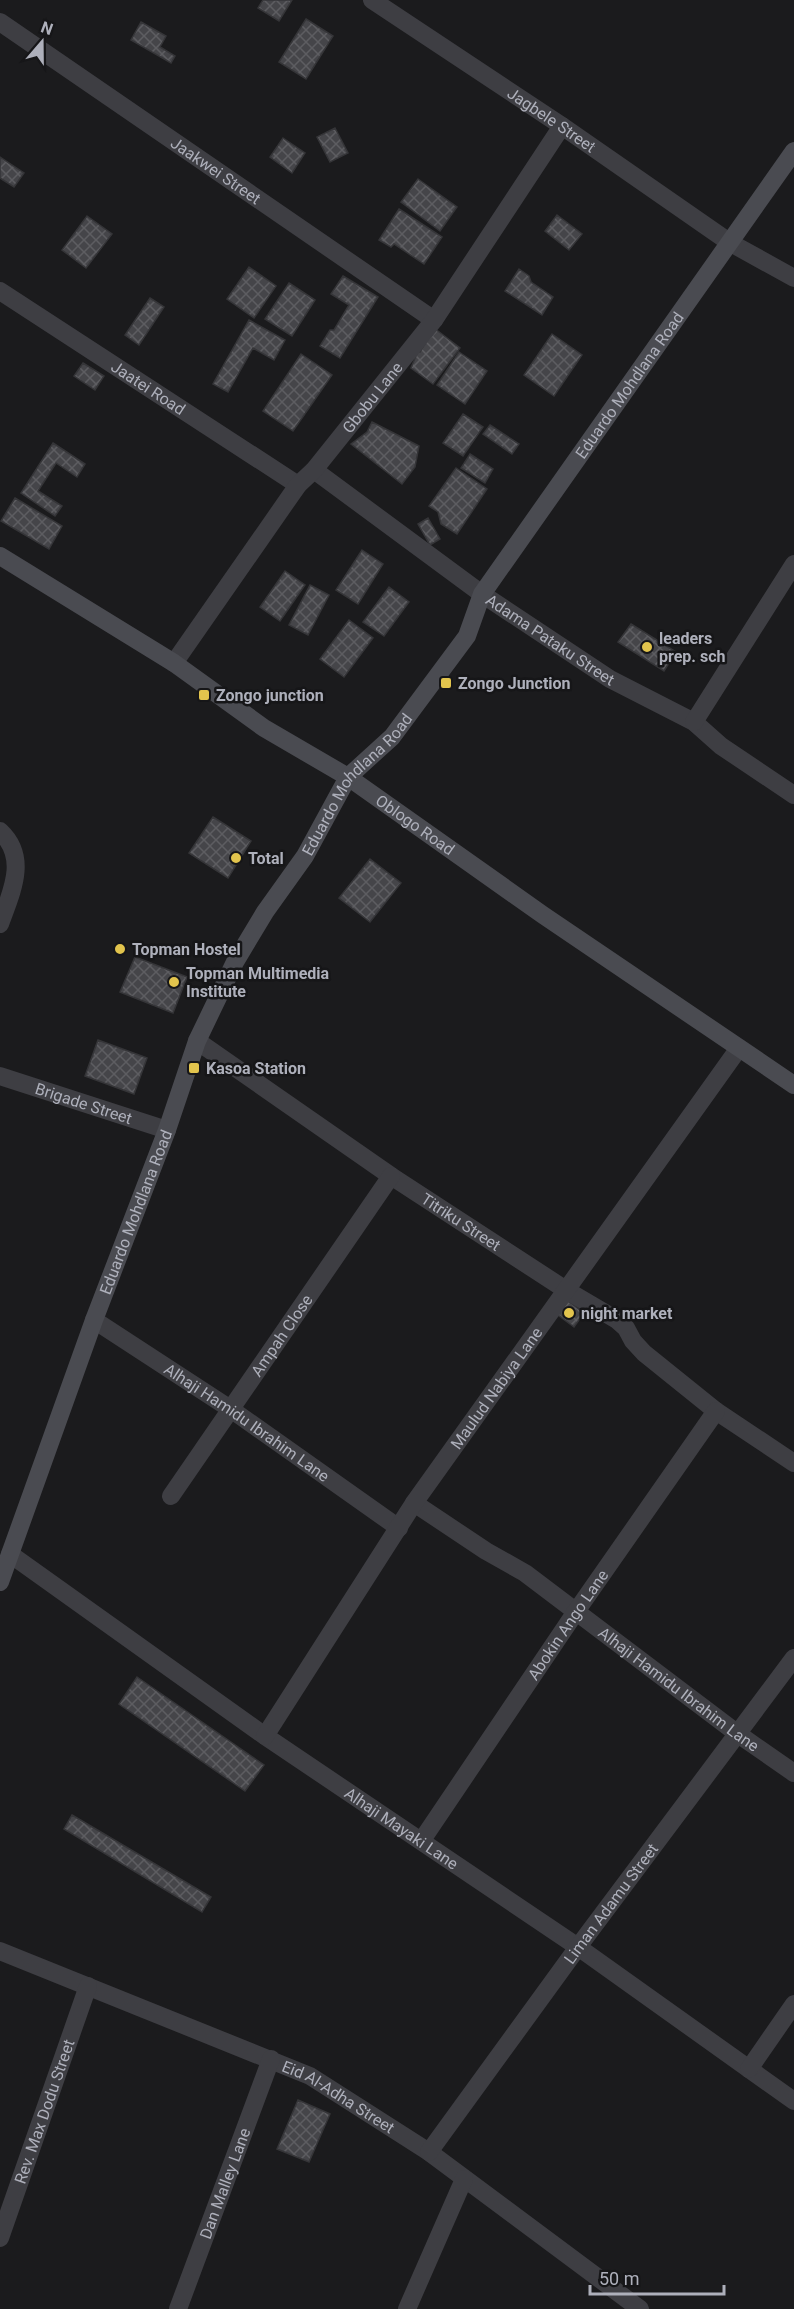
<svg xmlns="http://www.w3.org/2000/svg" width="794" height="2309" font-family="Roboto,sans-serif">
<defs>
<pattern id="building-cross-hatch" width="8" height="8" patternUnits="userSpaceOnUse" patternTransform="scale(1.5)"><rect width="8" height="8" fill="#454549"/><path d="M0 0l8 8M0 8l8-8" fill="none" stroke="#5d5d61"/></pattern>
</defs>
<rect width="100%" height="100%" fill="#1b1b1d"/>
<path fill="url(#building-cross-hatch)" stroke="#353538" stroke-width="1.5" d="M263,0H292L279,21L258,8Z
M306,19L333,36L306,79L279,62Z
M141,22L166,36L160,47L175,56L171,63L131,40Z
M335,128L348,153L330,162L317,137Z
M283,138L305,153L292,173L270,157Z
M0,157L24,173L14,187L0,178Z
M418,179L457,207L440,231L401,202Z
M399,209L442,237L424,264L394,244L391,247L379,240Z
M557,215L582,234L569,250L545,231Z
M87,216L112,234L86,268L62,250Z
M249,267L276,286L254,318L227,299Z
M519,269L529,276L531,282L553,297L542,315L505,291Z
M343,276L378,297L340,358L320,346L330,330H334L349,305L331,294Z
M289,283L315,300L292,336L265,319Z
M150,298L164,307L139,345L125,335Z
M249,320L285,340L274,360L253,348L228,392L213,384Z
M434,328L460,348L433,384L411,368L418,351L420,352Z
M552,334L582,355L554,396L524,375Z
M459,352L487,371L465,404L437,385Z
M301,354L332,375L293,431L263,411Z
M83,363L104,376L95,390L74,376Z
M463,414L483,427L463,456L443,443Z
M372,422L419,446L415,467L402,484L351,444L367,432Z
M490,425L519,444L512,454L483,434Z
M53,443L85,464L77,477L56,463L38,491L62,506L55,516L21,493Z
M470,454L493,469L485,483L461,468Z
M456,468L487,489L457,534L441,524L438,512L429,506Z
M15,498L62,526L49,549L1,521Z
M428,518L440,539L430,545L418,524Z
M362,550L383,564L358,604L336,590Z
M285,571L305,585L280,621L260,607Z
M310,585L329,595L308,635L289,625Z
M389,587L409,602L384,636L363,622Z
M349,620L373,638L344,677L320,659Z
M631,624L676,652L664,671L618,642Z
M213,817L251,841L228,878L189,853Z
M370,859L401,883L370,922L339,898Z
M135,957L187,977L173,1013L120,992Z
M98,1040L147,1058L134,1094L85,1076Z
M564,1298L584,1313L574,1327L554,1312Z
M137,1677L264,1765L245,1791L119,1704Z
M72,1815L211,1897L202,1912L64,1829Z
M298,2100L330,2114L309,2162L277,2149Z"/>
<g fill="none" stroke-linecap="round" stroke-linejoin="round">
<g stroke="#3e3e43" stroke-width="18">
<path id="s1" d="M372,0L562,126L729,242L794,278"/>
<path id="s2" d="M0,22L434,320"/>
<path id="s3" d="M0,291L298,485"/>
<path id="s4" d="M314,470L482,594L610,679L694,722L721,746L794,795"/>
<path id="s5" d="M174,663L298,485L314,470L434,320L562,126"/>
<path d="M694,722L794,564"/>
<path d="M0,831C29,858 11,893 0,924"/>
<path id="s6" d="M197,1041L391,1176L566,1290L617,1320L626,1328L633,1341L644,1353L716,1411L794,1463"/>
<path id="s7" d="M0,1076L167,1130"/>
<path id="s8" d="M94,1320L232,1410L399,1528"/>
<path id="s9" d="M171,1496L391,1176"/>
<path id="s10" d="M414,1503L486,1551L525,1573L738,1734L794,1773"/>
<path id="s11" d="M10,1554L265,1736L578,1947L794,2101"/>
<path id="s12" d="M265,1736L414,1503L739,1048"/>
<path id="s13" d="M422,1840L575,1613L716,1411"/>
<path id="s14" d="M0,1951L310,2076L429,2152L640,2309"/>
<path d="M749,2069L794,2004"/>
<path id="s15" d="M429,2152L578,1947L794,1658"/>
<path id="s16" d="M0,2238L88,1986"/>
<path id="s17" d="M178,2309L271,2059"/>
<path d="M407,2309L464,2179"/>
</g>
<g stroke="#4a4b51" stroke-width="18">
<path id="s18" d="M0,556L174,663L264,728L348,777L543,915L794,1085"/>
<path id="s19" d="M0,1582L94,1320L167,1130L197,1041L235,962L265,912L305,856L348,777L392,737L467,636L482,594L794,151"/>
</g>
</g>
<g fill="#e2c44d" stroke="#161618" stroke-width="2">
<circle cx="647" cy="647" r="6"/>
<rect x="440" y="677" width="12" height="12" rx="3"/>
<rect x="198" y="689" width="12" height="12" rx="3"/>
<circle cx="236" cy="858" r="6"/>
<circle cx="120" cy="949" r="6"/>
<circle cx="174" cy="982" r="6"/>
<rect x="188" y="1062" width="12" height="12" rx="3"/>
<circle cx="569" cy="1313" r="6"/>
</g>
<g text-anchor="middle" stroke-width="5" stroke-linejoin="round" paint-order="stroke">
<g font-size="16" fill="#aeb0bb" stroke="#161618">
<text dy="6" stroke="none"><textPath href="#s1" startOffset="216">Jagbele Street</textPath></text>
<text dy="6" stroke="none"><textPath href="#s2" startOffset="262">Jaakwei Street</textPath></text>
<text dy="6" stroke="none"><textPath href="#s19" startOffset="1366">Eduardo Mohdlana Road</textPath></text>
<text dy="6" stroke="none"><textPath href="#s3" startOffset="177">Jaatei Road</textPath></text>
<text dy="6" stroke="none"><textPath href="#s5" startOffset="332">Gbobu Lane</textPath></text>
<text dy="6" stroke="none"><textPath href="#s4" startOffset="291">Adama Pataku Street</textPath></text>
<text dy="6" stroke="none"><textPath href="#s19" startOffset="880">Eduardo Mohdlana Road</textPath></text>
<text dy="6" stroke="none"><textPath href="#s18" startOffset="495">Oblogo Road</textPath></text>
<text dy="6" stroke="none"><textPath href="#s7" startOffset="88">Brigade Street</textPath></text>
<text dy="6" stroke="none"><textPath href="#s19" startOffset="394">Eduardo Mohdlana Road</textPath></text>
<text dy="6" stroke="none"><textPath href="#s6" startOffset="320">Titriku Street</textPath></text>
<text dy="6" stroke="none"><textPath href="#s9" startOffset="195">Ampah Close</textPath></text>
<text dy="6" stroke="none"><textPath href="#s12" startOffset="418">Maulud Nabiya Lane</textPath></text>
<text dy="6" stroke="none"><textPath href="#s8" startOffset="184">Alhaji Hamidu Ibrahim Lane</textPath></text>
<text dy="6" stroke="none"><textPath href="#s13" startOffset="260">Abokin Ango Lane</textPath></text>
<text dy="6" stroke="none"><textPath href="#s10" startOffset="324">Alhaji Hamidu Ibrahim Lane</textPath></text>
<text dy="6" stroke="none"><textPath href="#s11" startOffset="478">Alhaji Mayaki Lane</textPath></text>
<text dy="6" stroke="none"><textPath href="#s15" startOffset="308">Liman Adamu Street</textPath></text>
<text dy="6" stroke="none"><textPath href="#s14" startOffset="369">Eid Al-Adha Street</textPath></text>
<text dy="6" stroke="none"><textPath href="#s16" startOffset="134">Rev. Max Dodu Street</textPath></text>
<text dy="6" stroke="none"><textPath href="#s17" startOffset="134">Dan Malley Lane</textPath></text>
</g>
<g font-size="16" font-weight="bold" fill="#aeb0bb" stroke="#161618" text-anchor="start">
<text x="659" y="644">leaders<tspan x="659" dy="18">prep. sch</tspan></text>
<text x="458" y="689">Zongo Junction</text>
<text x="216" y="701">Zongo junction</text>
<text x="248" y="864">Total</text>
<text x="132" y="955">Topman Hostel</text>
<text x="186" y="979">Topman Multimedia<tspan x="186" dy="18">Institute</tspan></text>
<text x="206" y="1074">Kasoa Station</text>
<text x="581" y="1319">night market</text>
</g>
</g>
<g transform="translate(42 42) rotate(20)" stroke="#161618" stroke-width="4.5" paint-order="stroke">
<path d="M0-4.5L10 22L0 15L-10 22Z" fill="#aeb0bb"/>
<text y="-9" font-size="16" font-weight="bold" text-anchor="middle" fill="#aeb0bb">N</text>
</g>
<path d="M590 2285v9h134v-9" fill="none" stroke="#aeb0bb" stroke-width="3"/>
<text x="599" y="2285" font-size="18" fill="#aeb0bb" stroke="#161618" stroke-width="4.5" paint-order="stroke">50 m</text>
</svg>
